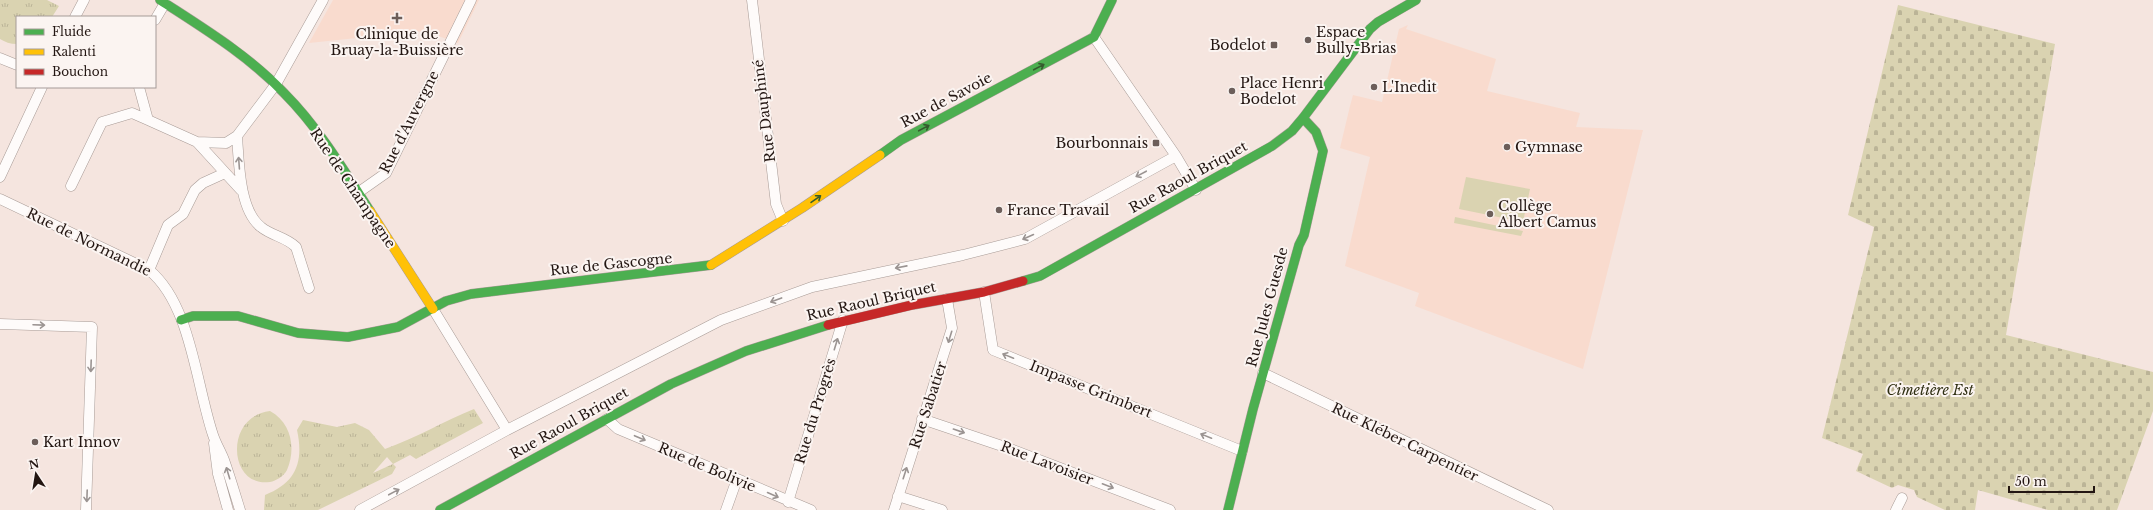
<svg xmlns="http://www.w3.org/2000/svg" width="2153" height="510" font-family="'Libre Baskerville',serif">
<defs>
<pattern id="grass-tufts" width="24" height="20" patternUnits="userSpaceOnUse"><rect width="24" height="20" fill="#dad3b1"/><path d="M3 7l-1-3M5 7V3M7 7l1-3M15 17l-1-3M17 17v-4M19 17l1-3" fill="none" stroke="#bbb497"/></pattern>
<pattern id="cemetery-stones" width="16" height="16" patternUnits="userSpaceOnUse"><rect width="16" height="16" fill="#dad3b1"/><path d="M2 7V4a2 2 0 0 1 4 0v3zM10 15v-3a2 2 0 0 1 4 0v3z" fill="#bbb497"/></pattern>
</defs>
<rect width="100%" height="100%" fill="#f5e5df"/>
<path fill="#f9dbce" d="M333,0H479L458,43L424,31L309,43Z
M1408,25L1406,29L1496,59L1487,91L1580,113L1576,127L1643,130L1583,369L1415,306L1419,293L1345,266L1370,157L1340,148L1350,106L1353,95L1382,102L1399,29Z"/>
<path fill="url(#grass-tufts)" fill-rule="evenodd" d="M0,0H47L59,6L52,17H17V44C10,44 5,42 0,39Z
M474,409L483,423L416,459L410,455L393,464L396,467L392,474L318,510H264L265,495C296,483 304,462 297,430L303,420L337,427L355,423L369,430L385,449C416,438 444,421 474,409ZM387,457L393,464L373,473Z
M270,411C292,423 296,449 287,470C284,476 276,481 270,482C228,488 224,416 270,411Z"/>
<path fill="url(#cemetery-stones)" d="M1898,5L2055,44L2006,335L2153,372V411L2117,510H2048L1978,490L1975,510H1945L1917,497L1914,490L1898,485L1892,488L1856,471L1863,454L1822,438L1874,227L1848,215Z"/>
<path fill="#dad3b1" d="M1466,177L1530,189L1523,222L1459,209Z
M1455,217L1523,231L1521,236L1454,223Z"/>
<g fill="none" stroke-linecap="round" stroke-linejoin="round">
<g stroke="#a89b96" stroke-width="11">
<path id="street" d="M752,0L776,204L783,221
M75,17L84,0
M155,20L165,3
M1094,37L1176,156L1196,190
M0,58L17,65
M148,120L197,142L241,190
M237,136C239,162 239,210 261,227C272,236 286,237 296,247L309,288
M197,142L226,143L237,136L276,84L323,0
M0,177L42,87
M71,186L102,122L132,113L148,120L139,87
M359,192L386,173L471,0
M0,199L149,270C191,304 196,385 213,435C216,444 221,452 224,460C230,477 235,494 240,510
M149,270L168,225L183,214L195,190L203,183L225,173
M984,292L993,350L1242,451
M433,309L507,430
M0,324L92,327L86,510
M1263,373L1548,510
M607,419L618,429L811,510
M922,419L1005,447L1170,510
M214,443L218,474L228,510
M898,496L942,510
M788,502L843,320
M360,510L507,430L721,320L812,287L963,255L1025,239L1176,156
M726,510L737,479
M894,510L952,328L947,299
M1896,510L1902,498"/>
</g>
<g stroke="#a89b96" stroke-width="10">
<path id="fast" d="M160,0C203,28 248,55 284,93C318,127 344,170 370,211
M880,155L901,140L1094,37L1112,0
M1023,281L1040,276L1272,146L1292,131L1303,118L1370,29L1378,22L1416,0
M181,320L193,316H238L298,333L348,337L398,327L446,301L471,294L711,265
M440,510L671,384L746,351L828,325
M1228,510L1253,409L1299,245L1304,235L1323,151L1316,132L1303,118"/>
</g>
<g stroke="#a89b96" stroke-width="10">
<path id="slow" d="M370,211L433,309
M711,265L802,208L880,155"/>
</g>
<g stroke="#a89b96" stroke-width="10">
<path id="jam" d="M828,325L912,305L984,292L1023,281"/>
</g>
<use href="#street" stroke="#fefbfa" stroke-width="10"/>
<use href="#fast" stroke="#4caf50" stroke-width="9"/>
<use href="#slow" stroke="#ffc107" stroke-width="9"/>
<use href="#jam" stroke="#c62828" stroke-width="9"/>
</g>
<defs><path id="oneway-shaft" d="M-6 0H5M1.5-3L5.5 0L1.5 3" fill="none" stroke-width="1.6" stroke-linecap="round" stroke-linejoin="round"/></defs>
<g stroke="#355b2e">
<use href="#oneway-shaft" transform="translate(1039 67) rotate(-28)"/>
<use href="#oneway-shaft" transform="translate(924 128) rotate(-28)"/>
<use href="#oneway-shaft" transform="translate(816 199) rotate(-35)"/>
</g>
<g stroke="#9b9492">
<use href="#oneway-shaft" transform="translate(239 163) rotate(-94)"/>
<use href="#oneway-shaft" transform="translate(1141 174) rotate(152)"/>
<use href="#oneway-shaft" transform="translate(1028 237) rotate(156)"/>
<use href="#oneway-shaft" transform="translate(901 267) rotate(169)"/>
<use href="#oneway-shaft" transform="translate(776 300) rotate(160)"/>
<use href="#oneway-shaft" transform="translate(39 325) rotate(2)"/>
<use href="#oneway-shaft" transform="translate(950 337) rotate(107)"/>
<use href="#oneway-shaft" transform="translate(836 344) rotate(-73)"/>
<use href="#oneway-shaft" transform="translate(1008 356) rotate(-158)"/>
<use href="#oneway-shaft" transform="translate(91 366) rotate(92)"/>
<use href="#oneway-shaft" transform="translate(959 431) rotate(19)"/>
<use href="#oneway-shaft" transform="translate(1206 436) rotate(-158)"/>
<use href="#oneway-shaft" transform="translate(640 438) rotate(23)"/>
<use href="#oneway-shaft" transform="translate(228 473) rotate(-107)"/>
<use href="#oneway-shaft" transform="translate(905 473) rotate(-72)"/>
<use href="#oneway-shaft" transform="translate(1108 486) rotate(21)"/>
<use href="#oneway-shaft" transform="translate(394 492) rotate(-28)"/>
<use href="#oneway-shaft" transform="translate(773 495) rotate(24)"/>
<use href="#oneway-shaft" transform="translate(87 496) rotate(92)"/>
</g>
<g fill="#6c5e5a" stroke="#fbf4f1" stroke-width="1.5">
<path d="M395 12h4v4h4v4h-4v4h-4v-4h-4v-4h4z"/>
<circle cx="1308" cy="40" r="4"/>
<rect x="1270" y="41" width="8" height="8" rx="2"/>
<circle cx="1374" cy="87" r="4"/>
<circle cx="1232" cy="91" r="4"/>
<rect x="1152" y="139" width="8" height="8" rx="2"/>
<circle cx="1507" cy="147" r="4"/>
<circle cx="999" cy="210" r="4"/>
<circle cx="1490" cy="214" r="4"/>
<circle cx="35" cy="442" r="4"/>
</g>
<g text-anchor="middle" stroke-width="4" stroke-linejoin="round" paint-order="stroke">
<g font-size="14" fill="#231612" stroke="#fbf4f1" text-anchor="start">
<text x="1316" y="37">Espace<tspan x="1316" dy="16">Bully-Brias</tspan></text>
<text x="397" y="39" text-anchor="middle">Clinique de<tspan x="397" dy="16">Bruay-la-Buissière</tspan></text>
<text x="1266" y="50" text-anchor="end">Bodelot</text>
<text x="1240" y="88">Place Henri<tspan x="1240" dy="16">Bodelot</tspan></text>
<text x="1382" y="92">L'Inedit</text>
<text x="1148" y="148" text-anchor="end">Bourbonnais</text>
<text x="1515" y="152">Gymnase</text>
<text x="1498" y="211">Collège<tspan x="1498" dy="16">Albert Camus</tspan></text>
<text x="1007" y="215">France Travail</text>
<text x="43" y="447">Kart Innov</text>
</g>
<g font-size="14" fill="#231612" stroke="#fbf4f1">
<text transform="translate(946 100) rotate(-28)" y="5">Rue de Savoie</text>
<text transform="translate(764 111) rotate(-97)" y="5">Rue Dauphiné</text>
<text transform="translate(409 122) rotate(-63)" y="5">Rue d'Auvergne</text>
<text transform="translate(1188 177) rotate(-29)" y="5">Rue Raoul Briquet</text>
<text transform="translate(353 188) rotate(56)" y="5">Rue de Champagne</text>
<text transform="translate(89 242) rotate(26)" y="5">Rue de Normandie</text>
<text transform="translate(611 264) rotate(-6)" y="5">Rue de Gascogne</text>
<text transform="translate(871 301) rotate(-13)" y="5">Rue Raoul Briquet</text>
<text transform="translate(1267 307) rotate(-75)" y="5">Rue Jules Guesde</text>
<text transform="translate(1091 389) rotate(22)" y="5">Impasse Grimbert</text>
<text transform="translate(928 405) rotate(-72)" y="5">Rue Sabatier</text>
<text transform="translate(815 411) rotate(-73)" y="5">Rue du Progrès</text>
<text transform="translate(569 423) rotate(-29)" y="5">Rue Raoul Briquet</text>
<text transform="translate(1405 442) rotate(26)" y="5">Rue Kléber Carpentier</text>
<text transform="translate(1047 463) rotate(21)" y="5">Rue Lavoisier</text>
<text transform="translate(707 467) rotate(23)" y="5">Rue de Bolivie</text>
</g>
<g font-size="14" font-style="italic" fill="#2e2e11" stroke="#fbf4f1">
<text x="1930" y="395">Cimetière Est</text>
</g>
</g>
<rect x="16" y="16" width="140" height="72" fill="#fbf4f1" stroke="#a59b98"/>
<rect x="24" y="29" width="20" height="6" fill="#4caf50" stroke="#a59b98"/>
<text x="52" y="36" font-size="12" fill="#231612">Fluide</text>
<rect x="24" y="49" width="20" height="6" fill="#ffc107" stroke="#a59b98"/>
<text x="52" y="56" font-size="12" fill="#231612">Ralenti</text>
<rect x="24" y="69" width="20" height="6" fill="#c62828" stroke="#a59b98"/>
<text x="52" y="76" font-size="12" fill="#231612">Bouchon</text>
<g transform="translate(36 474) rotate(348)" stroke="#fbf4f1" stroke-width="3" paint-order="stroke">
<path d="M0-3L7 15L0 10L-7 15Z" fill="#231612"/>
<text y="-6" font-size="11" font-weight="bold" text-anchor="middle" fill="#231612">N</text>
</g>
<path d="M2009 486v6h85v-6" fill="none" stroke="#231612" stroke-width="2"/>
<text x="2015" y="486" font-size="12" fill="#231612" stroke="#fbf4f1" stroke-width="3" paint-order="stroke">50 m</text>
</svg>
